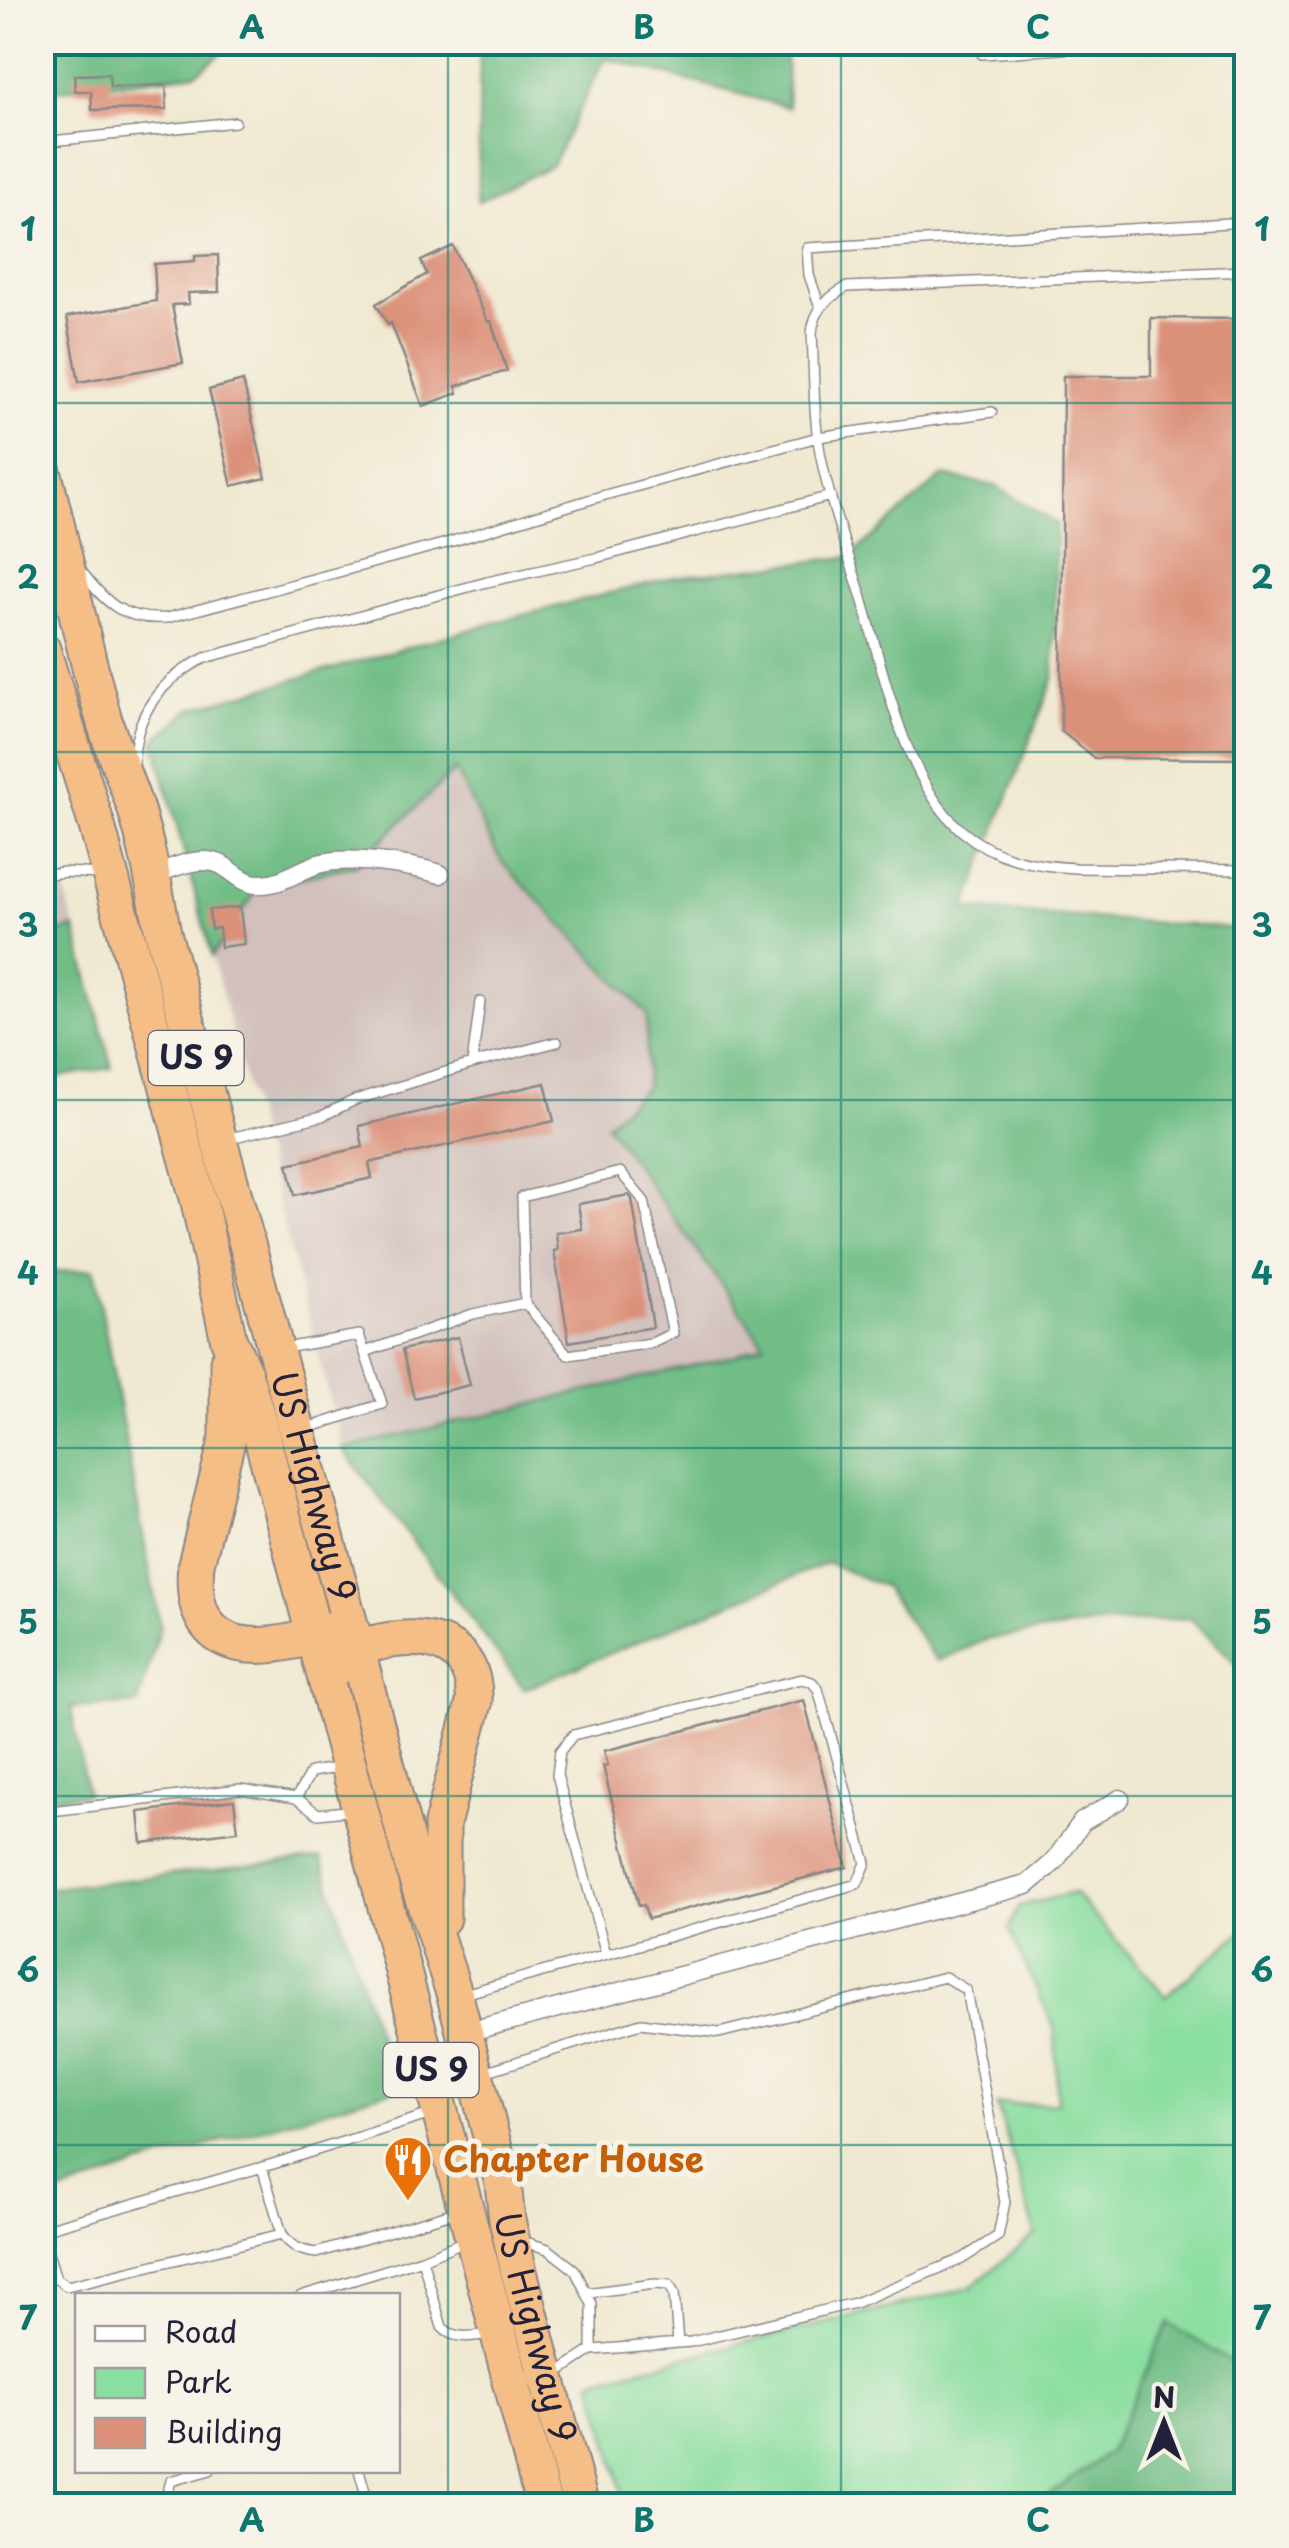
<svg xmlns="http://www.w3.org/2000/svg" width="1289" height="2548" font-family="'Playpen Sans',sans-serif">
<rect width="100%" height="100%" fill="#f7f3e8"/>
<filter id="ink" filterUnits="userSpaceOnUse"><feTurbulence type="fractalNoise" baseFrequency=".01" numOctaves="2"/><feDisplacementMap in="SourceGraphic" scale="20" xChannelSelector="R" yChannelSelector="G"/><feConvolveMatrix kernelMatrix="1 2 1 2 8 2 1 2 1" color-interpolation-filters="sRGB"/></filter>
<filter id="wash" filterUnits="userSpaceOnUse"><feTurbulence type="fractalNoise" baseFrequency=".0048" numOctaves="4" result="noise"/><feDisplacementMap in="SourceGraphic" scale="40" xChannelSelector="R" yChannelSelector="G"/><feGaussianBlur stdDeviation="2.25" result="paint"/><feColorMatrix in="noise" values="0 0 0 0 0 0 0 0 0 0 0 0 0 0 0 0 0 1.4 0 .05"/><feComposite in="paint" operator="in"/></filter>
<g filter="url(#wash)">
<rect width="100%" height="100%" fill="#f0e9d2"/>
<path fill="#d1c0bc" d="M455,769L501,861L648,1014L646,1087L606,1125L764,1344L733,1356L343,1449L212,956L261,886L356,865Z
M42,806L75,928L43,935H42Z"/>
<path fill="#8adea0" stroke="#56806e" stroke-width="2.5" d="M1074,1893L1166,1996L1242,1932L1246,1931V2371L1168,2324L1109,2452L1035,2506L626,2505L592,2380L970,2288L1036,2234L997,2105L1057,2103L1055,2029L1009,1929L1019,1906Z"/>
<path fill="#6fbd86" stroke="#487060" stroke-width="2.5" d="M42,43H235L196,73L43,92Z
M480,43H785L788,107L605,58L552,165L478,202Z
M943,476L996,486L1056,524L1054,677L965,909L1246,929V1673L1190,1618L1098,1624L988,1639L937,1661L883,1586L827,1563L524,1689L343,1449L733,1356L764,1344L606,1124L646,1087L647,1014L501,861L455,770L356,865L260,886L212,956L154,741L191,709L504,620L674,577L849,557Z
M75,928L112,1068L43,1079V935Z
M94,1269L160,1627L138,1704L71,1708L87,1794L43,1799V1273Z
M321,1858L395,2089L139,2166L43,2200V1889Z
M1168,2323L1246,2371V2505H1035L1109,2452Z"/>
<g id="blocks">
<path fill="#db9079" d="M109,74L110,87L166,85L167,109L92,110L91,91H75L74,75Z
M453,246L488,322L491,321L507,371L456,386L458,393L423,406L391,323L388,325L376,304L427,274L421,261Z
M218,255L219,292L188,293L189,304L172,305L183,363L79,382L67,317L156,301L154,264L195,261V256Z
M1151,318L1246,319V759L1094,758L1061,731L1063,376H1151Z
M243,381L266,478L232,486L209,390Z
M240,907L244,944L221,947L219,928L211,929L209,910Z
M545,1083L554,1121L369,1163L372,1178L295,1195L288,1164L363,1147L359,1126Z
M629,1195L632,1199L653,1327L569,1342L554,1251L558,1250L556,1233L582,1229L578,1204Z
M458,1337L470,1385L414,1398L402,1350Z
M804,1700L847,1867L648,1919L644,1905L639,1906L603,1766L608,1765L604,1751Z
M234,1800L238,1831L142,1843L139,1812Z"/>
</g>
</g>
<g filter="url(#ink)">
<use href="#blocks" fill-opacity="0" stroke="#898686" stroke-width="2.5"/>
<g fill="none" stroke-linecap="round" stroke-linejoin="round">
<g stroke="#898686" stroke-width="12">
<path id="lane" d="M982,54L1178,42
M42,142L235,122
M1246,271L847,287C827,298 814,310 812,333C814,368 813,405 818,440C826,493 845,544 861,595C883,668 903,780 962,831C995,859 1035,866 1076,868L1246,870
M820,307L809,275L807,248L1246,222
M81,571C106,603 123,621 167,618L443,544L605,495L818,437L992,412
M134,763C134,714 162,679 205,658L487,582L596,558L831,496
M42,875L64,872L99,874
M472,1064L480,1002
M226,1139L322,1116L355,1100L472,1064L557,1042
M285,1348L359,1335L382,1404L305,1429
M365,1352L473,1314L525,1303L522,1197L620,1172L644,1201L673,1333L652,1343L568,1355L525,1303
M342,1767L311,1772L296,1798L318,1814L354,1810
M42,1812L240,1789L296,1798
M464,1994L857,1884L866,1863L818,1689L812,1682L802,1679L573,1735L560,1751L557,1775L606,1954
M484,2072L641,2023L719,2033L945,1977L966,1990L1005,2202L998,2236L962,2259L855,2303L691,2342L592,2350
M434,2113L273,2164L49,2228L44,2239L56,2279L67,2286L282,2234C292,2247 300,2251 316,2253L459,2211
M262,2167L282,2234
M519,2240L548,2249L575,2270L592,2304V2350L554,2375
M422,2259L442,2327C454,2341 475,2336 490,2334
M586,2293L655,2284L669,2285L674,2293L678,2343
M301,2296L422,2259L467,2240
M359,2470L369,2506
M169,2506L167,2495L171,2481L210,2470"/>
</g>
<g stroke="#898686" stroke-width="21">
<path id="street" d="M153,875C172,868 200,855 220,864C234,871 244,885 261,884C282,884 299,870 318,864C348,855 411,865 440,874
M463,2033L1027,1885L1054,1862L1082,1822L1120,1799"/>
</g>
<g stroke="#898686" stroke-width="39">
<g id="highway">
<path id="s1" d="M42,468C65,552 80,637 104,720C113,750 125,778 135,807C148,848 155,891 163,933L356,1647L413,1867L455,1996L503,2183L507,2220L518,2268L581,2506"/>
<path d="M42,649L97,826L199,1202L229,1341L244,1373L254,1407L544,2506"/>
<path d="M228,1362V1437L196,1564C186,1665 270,1653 337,1628"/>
<path d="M341,1665C345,1660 351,1650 357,1647C363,1644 374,1644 380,1642C429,1632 477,1643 474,1703L442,1824V1918"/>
</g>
</g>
<use href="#lane" stroke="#fff" stroke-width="9"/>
<use href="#street" stroke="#fff" stroke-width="18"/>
<use href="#highway" stroke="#f6be87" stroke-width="35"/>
</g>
</g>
<path fill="none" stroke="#0f766e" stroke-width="2.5" stroke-opacity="0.55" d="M448,42V2506M841,42V2506M42,403H1246M42,752H1246M42,1100H1246M42,1448H1246M42,1796H1246M42,2145H1246"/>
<defs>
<g id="restaurant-pin" transform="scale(2.5)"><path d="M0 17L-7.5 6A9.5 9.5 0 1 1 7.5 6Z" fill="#e8710a" stroke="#f7f3e8"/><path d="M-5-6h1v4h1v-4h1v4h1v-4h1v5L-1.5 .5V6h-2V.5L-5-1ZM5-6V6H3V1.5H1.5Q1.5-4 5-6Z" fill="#fff"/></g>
</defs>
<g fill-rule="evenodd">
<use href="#restaurant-pin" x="408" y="2160"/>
</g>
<g text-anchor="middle" stroke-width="10" stroke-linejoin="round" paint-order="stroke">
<g fill="#f7f3e8" stroke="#62616f" stroke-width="2.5">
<rect x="148.5" y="1031" width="95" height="54" rx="8"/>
<rect x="383.5" y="2043" width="95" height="54" rx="8"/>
</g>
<g font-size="32" font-weight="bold" fill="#22223b">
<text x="196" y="1069">US 9</text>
<text x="431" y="2081">US 9</text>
</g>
<g font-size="35" fill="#22223b" stroke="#f7f3e8">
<text dy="12" stroke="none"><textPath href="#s1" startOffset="1055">US Highway 9</textPath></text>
<text dy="12" stroke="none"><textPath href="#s1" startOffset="1925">US Highway 9</textPath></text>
</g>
<g font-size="35" font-weight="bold" fill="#c56008" stroke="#f7f3e8" text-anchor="start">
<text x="443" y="2172">Chapter House</text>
</g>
</g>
<rect width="1289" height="2548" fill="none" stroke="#f7f3e8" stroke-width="110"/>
<rect x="75" y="2293" width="325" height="180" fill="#f7f3e8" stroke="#a29fa3" stroke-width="2.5"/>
<rect x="95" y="2326" width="50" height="15" fill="#ffffff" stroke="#a29fa3" stroke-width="2.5"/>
<text x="165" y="2343" font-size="30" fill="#22223b">Road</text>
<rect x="95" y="2368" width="50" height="30" fill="#8adea0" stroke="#a29fa3" stroke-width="2.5"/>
<text x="165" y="2393" font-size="30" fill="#22223b">Park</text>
<rect x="95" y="2418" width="50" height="30" fill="#db9079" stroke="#a29fa3" stroke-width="2.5"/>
<text x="165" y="2443" font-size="30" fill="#22223b">Building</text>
<g transform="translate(1164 2423)" stroke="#f7f3e8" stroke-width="8" paint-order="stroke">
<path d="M0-8L18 38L0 25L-18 38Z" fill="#22223b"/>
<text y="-15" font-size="28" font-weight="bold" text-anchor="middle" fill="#22223b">N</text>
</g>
<rect x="55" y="55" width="1179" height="2438" fill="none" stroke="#0f766e" stroke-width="4"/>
<g font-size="32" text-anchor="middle" font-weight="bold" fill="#0f766e">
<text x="252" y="39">A</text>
<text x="644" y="39">B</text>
<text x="1038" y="39">C</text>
<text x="28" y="241">1</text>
<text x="1262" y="241">1</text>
<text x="28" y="589">2</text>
<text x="1262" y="589">2</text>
<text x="28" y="937">3</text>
<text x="1262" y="937">3</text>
<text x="28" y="1285">4</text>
<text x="1262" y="1285">4</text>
<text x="28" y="1634">5</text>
<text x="1262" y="1634">5</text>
<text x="28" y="1982">6</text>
<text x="1262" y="1982">6</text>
<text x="28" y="2330">7</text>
<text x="1262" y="2330">7</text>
<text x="252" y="2532">A</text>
<text x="644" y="2532">B</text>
<text x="1038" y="2532">C</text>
</g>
</svg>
